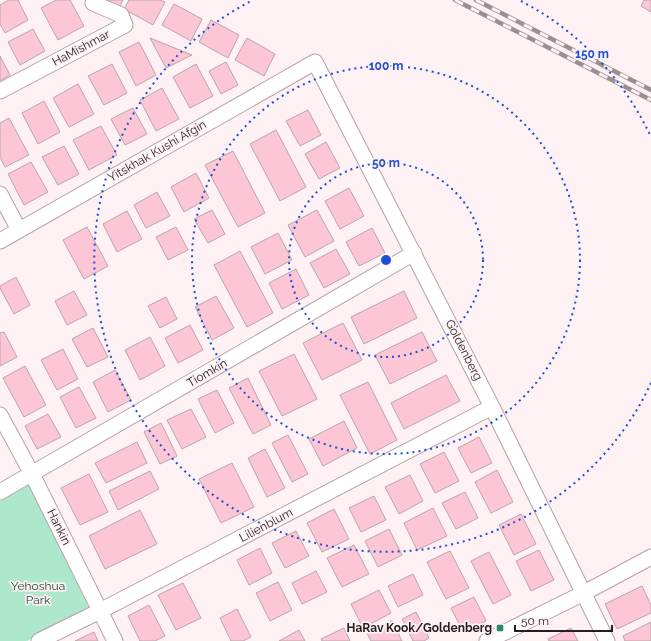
<svg xmlns="http://www.w3.org/2000/svg" width="651" height="641" font-family="Raleway,sans-serif">
<rect width="100%" height="100%" fill="#fef1f4"/>
<path fill="#ade8cc" d="M29,485L90,610L27,641H0V501Z"/>
<path fill="#fcc6d5" stroke="#baa5ab" d="M9,0H18L28,20L5,33L0,24V5Z
M56,0H70L84,26L58,40L41,8Z
M105,0H123L119,8Z
M129,0H160L165,2L153,25L124,9Z
M644,0H651V12L641,6Z
M174,4L202,19L191,41L162,25Z
M211,20L239,35L228,58L199,42Z
M33,29L45,51L20,65L8,42Z
M150,38L192,55L166,68Z
M247,38L275,54L264,76L235,60Z
M139,42L156,75L136,86L119,52Z
M0,56L10,75L0,81Z
M226,62L238,85L221,94L209,71Z
M112,64L127,93L104,105L88,76Z
M196,64L213,96L190,108L173,77Z
M78,84L94,114L69,127L53,98Z
M162,88L179,119L156,131L140,100Z
M44,101L60,132L38,144L22,113Z
M133,108L147,134L125,145L111,119Z
M308,110L321,135L300,146L286,121Z
M9,118L29,155L5,167L0,157V123Z
M101,126L117,155L89,170L73,140Z
M276,130L306,187L280,201L250,144Z
M326,142L340,168L319,179L305,154Z
M64,146L79,174L58,185L42,157Z
M233,151L265,213L238,227L205,165Z
M31,162L48,192L24,205L8,174Z
M196,173L209,198L184,212L171,187Z
M349,188L364,216L340,229L325,201Z
M157,192L170,216L146,228L134,205Z
M212,210L225,234L208,243L194,219Z
M317,210L334,241L305,257L288,225Z
M127,211L142,239L117,252L103,224Z
M87,227L108,266L84,279L63,240Z
M176,227L188,250L168,260L156,237Z
M372,228L385,253L359,266L346,242Z
M278,233L292,260L265,274L251,247Z
M336,249L350,274L324,288L310,263Z
M240,251L273,313L247,327L214,265Z
M296,269L309,295L282,309L269,283Z
M16,277L30,305L14,314L0,288V286Z
M74,291L87,315L67,325L55,301Z
M404,291L417,318L364,344L351,317Z
M216,296L234,328L212,340L195,307Z
M166,297L177,319L160,328L148,306Z
M343,323L362,360L322,380L303,343Z
M190,325L203,350L178,363L165,338Z
M93,328L108,357L87,367L72,339Z
M4,332L17,357L0,366V333Z
M422,332L437,361L390,384L375,355Z
M150,337L165,366L140,380L125,350Z
M63,349L78,379L57,390L41,360Z
M294,354L317,399L282,416L259,371Z
M25,366L46,405L24,417L3,378Z
M115,370L131,400L108,412L93,382Z
M446,375L460,401L404,429L391,403Z
M248,378L271,425L253,434L229,388Z
M368,382L397,440L370,454L340,395Z
M79,387L96,418L76,428L60,397Z
M217,390L234,423L215,433L198,399Z
M191,409L206,437L182,449L167,420Z
M48,414L61,437L37,449L25,426Z
M344,421L357,448L323,466L309,439Z
M161,423L177,456L160,464L144,432Z
M288,435L308,474L292,482L272,443Z
M479,437L492,463L471,473L458,448Z
M137,442L147,463L106,483L95,463Z
M265,449L285,488L267,497L248,458Z
M444,452L459,481L435,493L420,464Z
M232,463L254,507L221,523L199,479Z
M497,470L513,502L491,513L475,482Z
M150,471L159,489L118,510L109,491Z
M89,474L108,512L80,525L61,488Z
M410,475L423,501L399,514L385,487Z
M465,492L478,518L456,529L442,503Z
M374,496L386,520L361,532L349,508Z
M433,508L447,536L417,550L404,523Z
M334,509L349,539L322,552L307,523Z
M140,510L157,544L105,569L89,536Z
M521,514L536,544L514,555L499,525Z
M389,529L402,555L378,567L365,541Z
M296,531L309,556L285,568L272,543Z
M354,545L369,574L342,587L327,558Z
M260,548L272,573L249,585L237,560Z
M539,550L554,580L531,591L516,561Z
M450,551L469,588L446,599L427,562Z
M489,552L511,595L493,604L471,561Z
M316,571L327,592L302,604L292,583Z
M413,574L423,595L398,607L388,586Z
M278,582L292,610L270,621L256,593Z
M183,583L201,618L176,630L158,595Z
M642,586L651,605V613L617,629L605,604Z
M379,590L391,613L363,628L351,604Z
M474,597L486,621L463,632L451,608Z
M149,605L165,636L155,641H140L128,616Z
M237,609L251,637L243,641H231L220,618Z
M416,612L429,638L424,641H413L402,619Z
M392,621L402,641H371L367,633Z
M651,622V641H625L623,636Z
M344,628L350,641H322L321,639Z
M571,628L578,641H549L548,639Z
M299,630L305,641H279Z
M94,632L98,641H75Z"/>
<g fill="none" stroke-linecap="round" stroke-linejoin="round">
<g stroke="#b5a1a6" stroke-width="17">
<path id="minor" d="M0,91L125,25L121,15L93,3
M0,194L19,230
M0,241L315,62L492,407L607,641
M0,415L32,474L115,641
M0,492L414,253
M39,641L100,611L492,407
M487,641L584,593L651,557"/>
</g>
<use href="#minor" stroke="#fff" stroke-width="15"/>
<g stroke="#998f91" stroke-width="4.5">
<path id="rail" d="M455,0L651,100
M476,0L651,90"/>
</g>
<use href="#rail" stroke="#fef1f4" stroke-width="3" stroke-dasharray="9" stroke-linecap="butt"/>
</g>
<g fill="none" stroke="#1d4ed8" stroke-width="2" stroke-dasharray="2 4">
<circle cx="386" cy="260" r="97"/>
<circle cx="386" cy="260" r="194"/>
<path d="M651 383A292 292 0 1 1 251 1M521 1A292 292 0 0 1 651 137"/>
</g>
<rect fill="#278b66" stroke="#fef1f4" stroke-width="1.5" x="496" y="624" width="8" height="8" rx="2"/>
<g text-anchor="middle" stroke-width="3.5" stroke-linejoin="round" paint-order="stroke">
<g font-size="12" fill="#251e20" stroke="#fef1f4">
<text transform="translate(81 48) rotate(-28)" y="4">HaMishmar</text>
<text transform="translate(157 151) rotate(-30)" y="4">Yitskhak Kushi Afgin</text>
<text transform="translate(464 350) rotate(63)" y="4">Goldenberg</text>
<text transform="translate(207 373) rotate(-30)" y="4">Tiomkin</text>
<text transform="translate(266 525) rotate(-28)" y="4">Lilienblum</text>
<text transform="translate(59 527) rotate(64)" y="4">Hankin</text>
</g>
<g font-size="12" fill="#214938" stroke="#fef1f4">
<text x="38" y="590">Yehoshua<tspan x="38" dy="14">Park</tspan></text>
</g>
<g font-size="12" font-weight="bold" fill="#251e20" stroke="#fef1f4" text-anchor="end">
<text x="492" y="632">HaRav Kook/Goldenberg</text>
</g>
</g>
<circle cx="386" cy="260" r="6" fill="#1d4ed8" stroke="#fef1f4" stroke-width="2"/>
<g font-size="12" text-anchor="middle" font-weight="bold" fill="#1d4ed8" stroke="#fef1f4" stroke-width="3.5" stroke-linejoin="round" paint-order="stroke">
<text x="592" y="58">150 m</text>
<text x="386" y="70">100 m</text>
<text x="386" y="167">50 m</text>
</g>
<path d="M515 625v6h97v-6" fill="none" stroke="#251e20" stroke-width="2"/>
<text x="521" y="625" font-size="12" fill="#251e20" stroke="#fef1f4" stroke-width="3" paint-order="stroke">50 m</text>
</svg>
